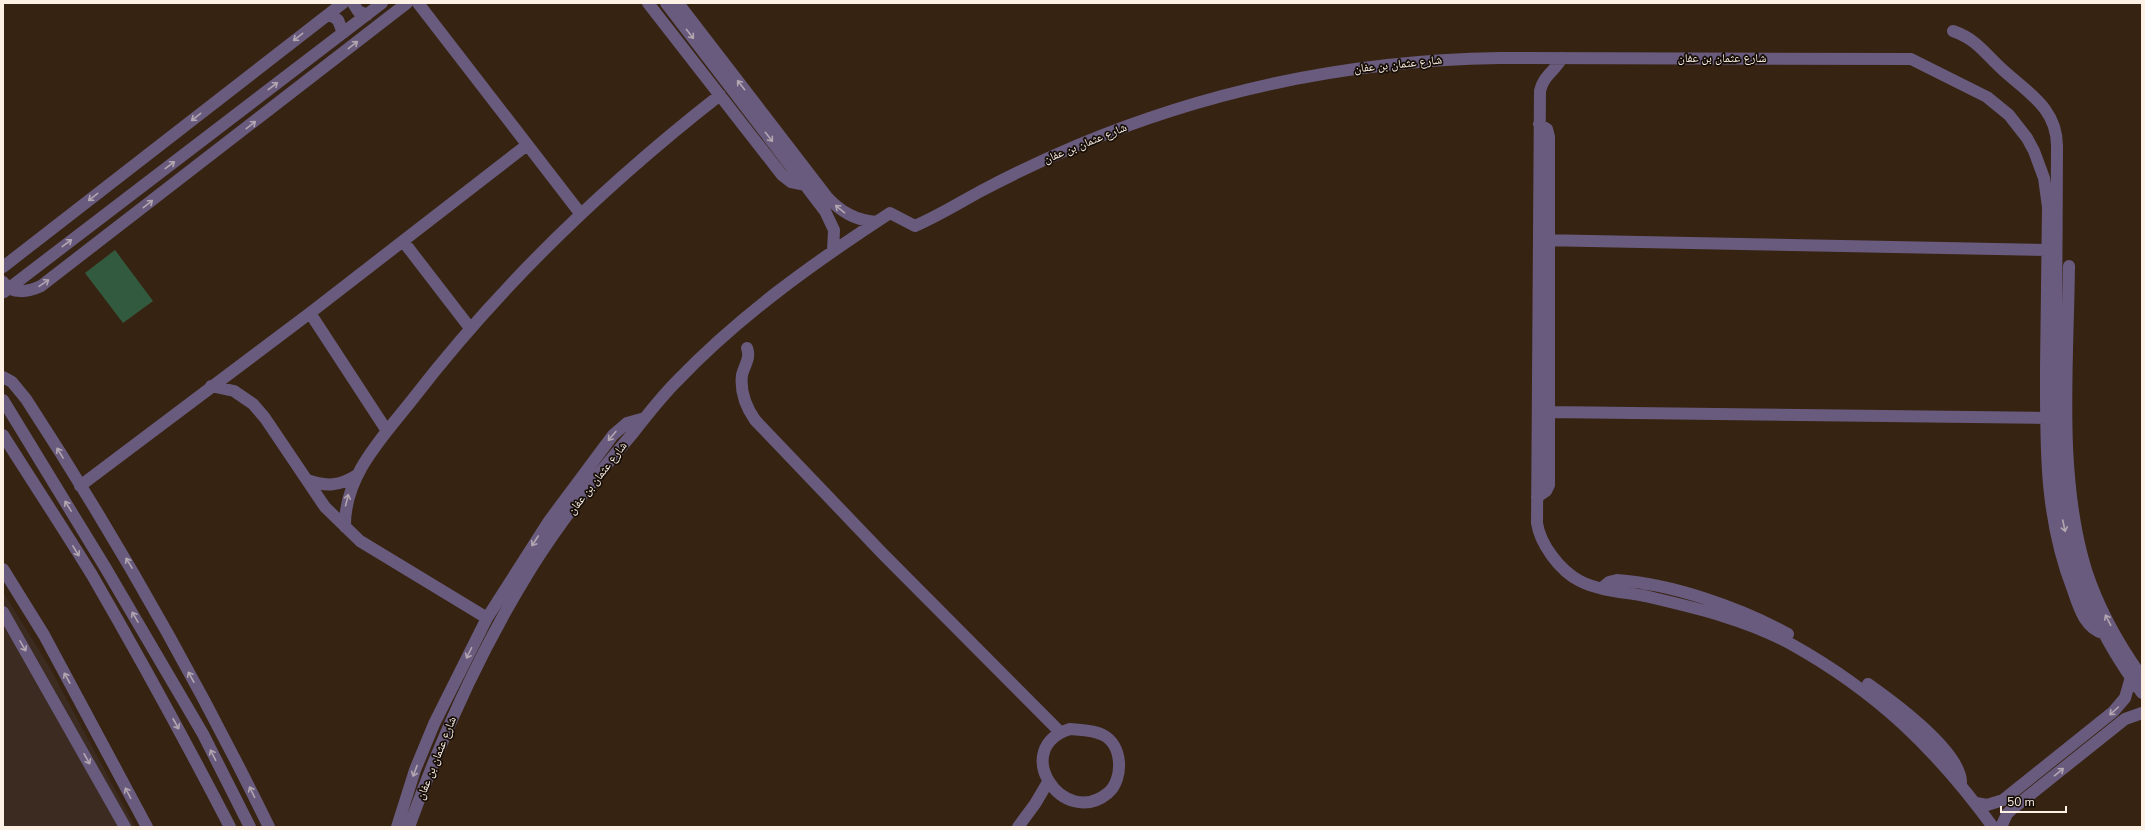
<svg xmlns="http://www.w3.org/2000/svg" width="2145" height="830" font-family="'Nunito Sans','Noto Naskh Arabic',sans-serif">
<rect width="100%" height="100%" fill="#372312"/>
<path fill="#3c2b21" d="M3,592L50,668L135,827H3Z"/>
<path fill="#325a3f" d="M115,250L153,301L123,323L85,273Z"/>
<g fill="none" stroke-linecap="round" stroke-linejoin="round">
<path stroke="#685b7d" stroke-width="12" d="M353,3L358,11L367,15
M418,3L580,213
M648,3L782,175L791,182L806,185
M666,3L825,211L834,230L833,251
M678,3L827,197C841,212 855,220 876,222
M329,14L338,20L343,33
M1953,31C1978,40 1984,53 2003,70C2027,92 2057,108 2057,146C2057,212 2056,277 2056,343C2056,391 2053,440 2058,488C2066,562 2097,633 2142,693
M1562,58C1555,71 1543,76 1540,91L1537,523C1540,544 1560,571 1580,581C1599,591 1625,592 1645,596C1696,608 1745,619 1791,644C1877,692 1935,748 1993,827
M1539,240L2047,250
M403,241L470,328
M2069,266C2068,364 2057,476 2086,570C2098,607 2119,645 2142,677
M3,267L343,3
M3,282C12,295 28,292 41,286L407,3
M4,292L382,3
M310,313L387,431
M747,348C751,358 744,366 742,375C740,391 746,407 755,420L883,554L1060,732
M3,377L12,382L26,399C116,537 197,680 269,827
M211,386L234,391L253,404L265,418L325,507L360,541L487,618
M3,400L105,567L203,734L250,827
M1549,412L2046,418
M3,435C32,481 63,528 92,575C140,658 186,742 230,827
M307,480C326,487 340,486 357,475
M80,486L310,313L527,145
M1537,497L1546,491L1549,485V137L1547,129L1539,124
M345,527C344,476 382,438 412,400C501,284 605,185 720,95
M3,569L44,635L147,827
M1603,587L1609,582L1617,580C1672,584 1739,607 1788,634
M3,612L125,827
M1868,684C1892,701 1962,752 1961,783
M1070,729C1081,730 1094,730 1103,735C1123,745 1124,779 1108,793C1063,830 1009,748 1070,729Z
M1976,803L1987,805L2003,800L2113,712L2125,698L2131,677
M397,827L415,770L434,724L487,618L549,521L613,435L627,423L645,418
M409,827C441,738 480,651 530,570C560,522 596,476 633,433C647,415 661,397 677,381C740,315 815,262 890,213L915,226C938,216 959,203 981,191C1013,174 1045,159 1078,145C1212,89 1355,60 1500,58L1911,59L1987,97L2009,115L2027,138L2034,151L2044,178L2048,207C2047,260 2047,314 2046,367C2046,445 2044,516 2073,590C2079,608 2085,629 2105,634
M1018,827L1035,804L1048,782
M2001,827L2007,814L2011,810L2125,719L2142,713"/>
</g>
<defs><path id="oneway-shaft" d="M-6 0H5M1.5-3L5.5 0L1.5 3" fill="none" stroke-width="1.6" stroke-linecap="round" stroke-linejoin="round"/></defs>
<g stroke="#b2a6b1">
<use href="#oneway-shaft" transform="translate(690 34) rotate(52)"/>
<use href="#oneway-shaft" transform="translate(298 37) rotate(142)"/>
<use href="#oneway-shaft" transform="translate(353 45) rotate(-38)"/>
<use href="#oneway-shaft" transform="translate(741 85) rotate(-128)"/>
<use href="#oneway-shaft" transform="translate(273 86) rotate(-37)"/>
<use href="#oneway-shaft" transform="translate(196 117) rotate(142)"/>
<use href="#oneway-shaft" transform="translate(251 125) rotate(-38)"/>
<use href="#oneway-shaft" transform="translate(769 137) rotate(52)"/>
<use href="#oneway-shaft" transform="translate(170 165) rotate(-37)"/>
<use href="#oneway-shaft" transform="translate(93 197) rotate(142)"/>
<use href="#oneway-shaft" transform="translate(148 204) rotate(-38)"/>
<use href="#oneway-shaft" transform="translate(840 209) rotate(-141)"/>
<use href="#oneway-shaft" transform="translate(67 243) rotate(-37)"/>
<use href="#oneway-shaft" transform="translate(44 283) rotate(-34)"/>
<use href="#oneway-shaft" transform="translate(612 436) rotate(130)"/>
<use href="#oneway-shaft" transform="translate(60 453) rotate(-122)"/>
<use href="#oneway-shaft" transform="translate(347 500) rotate(-76)"/>
<use href="#oneway-shaft" transform="translate(68 506) rotate(-122)"/>
<use href="#oneway-shaft" transform="translate(2064 526) rotate(78)"/>
<use href="#oneway-shaft" transform="translate(535 541) rotate(123)"/>
<use href="#oneway-shaft" transform="translate(76 551) rotate(58)"/>
<use href="#oneway-shaft" transform="translate(129 563) rotate(-122)"/>
<use href="#oneway-shaft" transform="translate(135 617) rotate(-120)"/>
<use href="#oneway-shaft" transform="translate(2108 620) rotate(-117)"/>
<use href="#oneway-shaft" transform="translate(23 646) rotate(60)"/>
<use href="#oneway-shaft" transform="translate(469 653) rotate(116)"/>
<use href="#oneway-shaft" transform="translate(191 677) rotate(-119)"/>
<use href="#oneway-shaft" transform="translate(67 678) rotate(-119)"/>
<use href="#oneway-shaft" transform="translate(2114 711) rotate(138)"/>
<use href="#oneway-shaft" transform="translate(176 724) rotate(61)"/>
<use href="#oneway-shaft" transform="translate(213 755) rotate(-117)"/>
<use href="#oneway-shaft" transform="translate(87 759) rotate(61)"/>
<use href="#oneway-shaft" transform="translate(415 771) rotate(111)"/>
<use href="#oneway-shaft" transform="translate(2059 772) rotate(-39)"/>
<use href="#oneway-shaft" transform="translate(252 792) rotate(-116)"/>
<use href="#oneway-shaft" transform="translate(128 793) rotate(-118)"/>
</g>
<g text-anchor="middle" stroke-width="3.5" stroke-linejoin="round" paint-order="stroke">
<g font-size="12" fill="#fdf0e5" stroke="#170f07">
<text x="1722" y="62">شارع عثمان بن عفان</text>
<text transform="translate(1398 64) rotate(-6)" y="4">شارع عثمان بن عفان</text>
<text transform="translate(1085 143) rotate(-22)" y="4">شارع عثمان بن عفان</text>
<text transform="translate(597 478) rotate(-52)" y="4">شارع عثمان بن عفان</text>
<text transform="translate(436 758) rotate(-68)" y="4">شارع عثمان بن عفان</text>
</g>
</g>
<rect width="2145" height="830" fill="none" stroke="#fdf0e5" stroke-width="8"/>
<path d="M2001 806v6h65v-6" fill="none" stroke="#fdf0e5" stroke-width="2"/>
<text x="2007" y="806" font-size="12" fill="#fdf0e5" stroke="#170f07" stroke-width="3" paint-order="stroke">50 m</text>
</svg>
